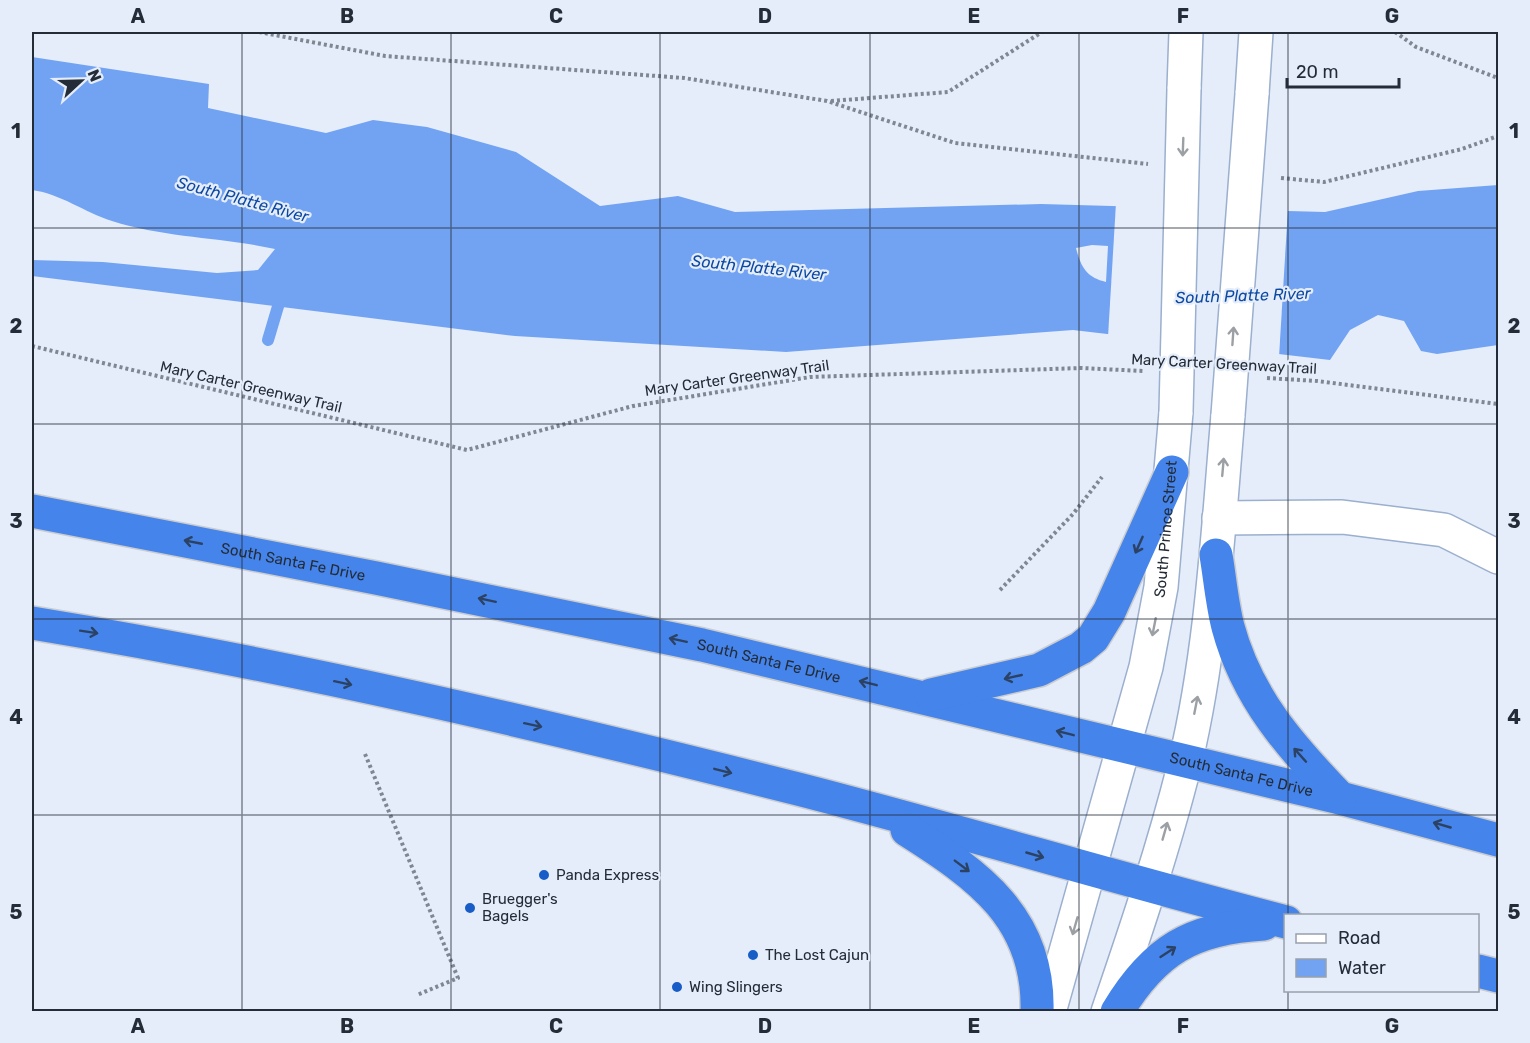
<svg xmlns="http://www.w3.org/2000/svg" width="1530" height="1043" font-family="Rubik,sans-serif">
<rect width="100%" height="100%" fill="#e5edfa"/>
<path fill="#72a3f3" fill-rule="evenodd" d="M32,57L209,84L208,108L326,133L373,120L427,127L516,152L600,206L678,196L735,212L1041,204L1325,212L1418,191L1498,185V345L1437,354L1421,351L1404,321L1378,315L1350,330L1330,360L1073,330L786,352L515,336L32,276V260L103,262L217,273L258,270L275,249C221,237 165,238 112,221C84,212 61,194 32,190ZM1092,245L1108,246L1106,282C1086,277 1081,267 1076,248Z"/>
<path fill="#e5edfa" d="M1116,203L1288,208L1279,357L1108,337Z"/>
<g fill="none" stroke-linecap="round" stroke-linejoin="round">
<path stroke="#72a3f3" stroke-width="12" d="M268,340L282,293"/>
<g stroke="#9bafce" stroke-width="36">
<path id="street" d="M1219,518L1342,517L1444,530L1498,557"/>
</g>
<g stroke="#9bafce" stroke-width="36">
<g id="secondary">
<path d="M1184,89L1186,32"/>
<path d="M1252,94L1256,32"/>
<path id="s1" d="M1049,1012L1146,667L1161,587L1176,412"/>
<path d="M1108,1012C1136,930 1164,847 1185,763C1212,650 1218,531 1228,415"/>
</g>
</g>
<g stroke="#cacccf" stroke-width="36">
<g id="highway">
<path id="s2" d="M32,511L376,578L702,645L1340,798L1498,840"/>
<path d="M1216,555C1220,579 1222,604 1228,627C1247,698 1291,747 1340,798"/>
<path d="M32,623C289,665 545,725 798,789C961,831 1122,880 1286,922"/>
<path d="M931,695L1039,670L1081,648L1093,638L1109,612L1172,472"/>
<path d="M907,830C978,875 1040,918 1037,1012"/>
<path d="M1478,971L1498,976"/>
<path d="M1117,1012C1154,950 1192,928 1264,924"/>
</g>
</g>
<path stroke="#7f8793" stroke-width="4" stroke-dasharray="3 3" stroke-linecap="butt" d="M259,32L385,56L684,78L827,101L955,143L1148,164
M1395,32L1416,47L1498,78
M831,101L948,92L1042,32
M1281,178L1324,182L1462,149L1498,136
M32,346L467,450L633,406L810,377L1081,368L1143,371
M1267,378L1317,381L1498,404
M1498,508V507
M1000,590L1073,514L1102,477
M365,754L458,978L417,995"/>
<use href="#street" stroke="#fff" stroke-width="33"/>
<use href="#secondary" stroke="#fff" stroke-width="33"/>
<use href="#highway" stroke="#4584ea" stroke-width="33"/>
<g stroke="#9bafce" stroke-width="36" stroke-linecap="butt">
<path id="secondary-bridge" d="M1176,412L1184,89
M1228,415L1252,94"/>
</g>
<use href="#secondary-bridge" stroke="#fff" stroke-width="33"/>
</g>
<defs><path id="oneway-shaft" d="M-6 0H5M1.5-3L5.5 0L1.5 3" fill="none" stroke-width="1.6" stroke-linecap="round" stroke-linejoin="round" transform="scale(1.5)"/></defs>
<g stroke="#9ca0a5">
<use href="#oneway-shaft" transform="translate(1183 147) rotate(92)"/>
<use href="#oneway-shaft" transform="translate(1233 336) rotate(-86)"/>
<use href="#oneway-shaft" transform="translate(1223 467) rotate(-85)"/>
<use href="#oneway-shaft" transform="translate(1154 627) rotate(101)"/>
<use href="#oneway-shaft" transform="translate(1196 705) rotate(-79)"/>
<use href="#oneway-shaft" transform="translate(1165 831) rotate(-74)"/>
<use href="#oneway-shaft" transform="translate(1075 926) rotate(106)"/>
</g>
<g stroke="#2c4264">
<use href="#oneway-shaft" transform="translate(193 542) rotate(-169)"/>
<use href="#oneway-shaft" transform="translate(1139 545) rotate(114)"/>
<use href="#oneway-shaft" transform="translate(487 600) rotate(-168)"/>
<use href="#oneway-shaft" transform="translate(89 632) rotate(9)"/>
<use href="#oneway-shaft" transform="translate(678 640) rotate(-168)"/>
<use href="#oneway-shaft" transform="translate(1013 677) rotate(167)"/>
<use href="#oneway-shaft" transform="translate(343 683) rotate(12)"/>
<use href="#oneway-shaft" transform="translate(868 683) rotate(-166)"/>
<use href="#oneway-shaft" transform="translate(533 725) rotate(12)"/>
<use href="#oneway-shaft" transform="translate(1065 733) rotate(-166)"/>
<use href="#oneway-shaft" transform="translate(1300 755) rotate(-132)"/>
<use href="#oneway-shaft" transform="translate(723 771) rotate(14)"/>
<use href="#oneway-shaft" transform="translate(1442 825) rotate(-164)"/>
<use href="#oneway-shaft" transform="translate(1035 855) rotate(16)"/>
<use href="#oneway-shaft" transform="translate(962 866) rotate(37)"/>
<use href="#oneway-shaft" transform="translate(1168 952) rotate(-33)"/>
</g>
<path fill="none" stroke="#242c38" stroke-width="1.5" stroke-opacity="0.55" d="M242,32V1012M451,32V1012M660,32V1012M870,32V1012M1079,32V1012M1288,32V916M32,228H1498M32,424H1498M32,619H1498M32,815H1498M1288,990V1012"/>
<g fill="#175cc7" stroke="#e5edfa" stroke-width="2">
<circle cx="544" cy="875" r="6"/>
<circle cx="470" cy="908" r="6"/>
<circle cx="753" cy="955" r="6"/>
<circle cx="677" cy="987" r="6"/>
</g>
<g text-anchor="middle" stroke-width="4.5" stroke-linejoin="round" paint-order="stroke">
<g font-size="15" fill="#242c38" stroke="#e5edfa">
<text transform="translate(1224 364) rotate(3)" y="5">Mary Carter Greenway Trail</text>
<text transform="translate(737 378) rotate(-8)" y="5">Mary Carter Greenway Trail</text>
<text transform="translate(251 387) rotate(13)" y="5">Mary Carter Greenway Trail</text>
<text dy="5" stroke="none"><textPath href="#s1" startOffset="498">South Prince Street</textPath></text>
<text dy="5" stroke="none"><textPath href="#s2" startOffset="266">South Santa Fe Drive</textPath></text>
<text dy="5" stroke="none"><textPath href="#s2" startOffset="752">South Santa Fe Drive</textPath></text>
<text dy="5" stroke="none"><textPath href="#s2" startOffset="1238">South Santa Fe Drive</textPath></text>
</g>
<g font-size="15" fill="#242c38" stroke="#e5edfa" text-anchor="start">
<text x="556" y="880">Panda Express</text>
<text x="482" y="904">Bruegger's<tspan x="482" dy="17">Bagels</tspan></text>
<text x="765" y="960">The Lost Cajun</text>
<text x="689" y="992">Wing Slingers</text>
</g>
<g font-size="16" font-style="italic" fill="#0c49a3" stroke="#e5edfa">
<text transform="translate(243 199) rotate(15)" y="6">South Platte River</text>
<text transform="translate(759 267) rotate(6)" y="6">South Platte River</text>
<text transform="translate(1243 295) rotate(-2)" y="6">South Platte River</text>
</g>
</g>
<rect width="1530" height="1043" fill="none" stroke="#e5edfa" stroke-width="66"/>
<rect x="1284" y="914" width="195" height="78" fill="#e5edfa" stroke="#98a0ac" stroke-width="1.5"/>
<rect x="1296" y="934" width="30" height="9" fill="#ffffff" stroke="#98a0ac" stroke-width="1.5"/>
<text x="1338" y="944" font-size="18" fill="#242c38">Road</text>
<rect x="1296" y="959" width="30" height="18" fill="#72a3f3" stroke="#98a0ac" stroke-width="1.5"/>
<text x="1338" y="974" font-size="18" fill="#242c38">Water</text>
<g transform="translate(81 81) rotate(68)" stroke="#e5edfa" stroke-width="4.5" paint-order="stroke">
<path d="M0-4.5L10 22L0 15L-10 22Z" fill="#242c38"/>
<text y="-9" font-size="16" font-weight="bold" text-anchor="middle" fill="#242c38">N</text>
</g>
<path d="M1287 78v9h112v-9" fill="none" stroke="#242c38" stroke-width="3"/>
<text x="1296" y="78" font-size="18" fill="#242c38" stroke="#e5edfa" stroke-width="4.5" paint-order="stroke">20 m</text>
<rect x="33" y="33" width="1464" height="977" fill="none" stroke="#242c38" stroke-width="2"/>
<g font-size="20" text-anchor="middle" font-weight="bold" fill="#242c38">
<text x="138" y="23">A</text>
<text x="347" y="23">B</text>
<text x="556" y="23">C</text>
<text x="765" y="23">D</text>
<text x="974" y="23">E</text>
<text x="1183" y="23">F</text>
<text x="1392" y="23">G</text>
<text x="16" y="138">1</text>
<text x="1514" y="138">1</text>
<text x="16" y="333">2</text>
<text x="1514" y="333">2</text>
<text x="16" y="528">3</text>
<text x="1514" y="528">3</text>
<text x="16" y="724">4</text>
<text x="1514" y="724">4</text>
<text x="16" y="919">5</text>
<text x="1514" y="919">5</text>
<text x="138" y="1033">A</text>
<text x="347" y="1033">B</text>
<text x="556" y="1033">C</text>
<text x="765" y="1033">D</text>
<text x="974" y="1033">E</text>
<text x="1183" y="1033">F</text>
<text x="1392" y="1033">G</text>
</g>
</svg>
